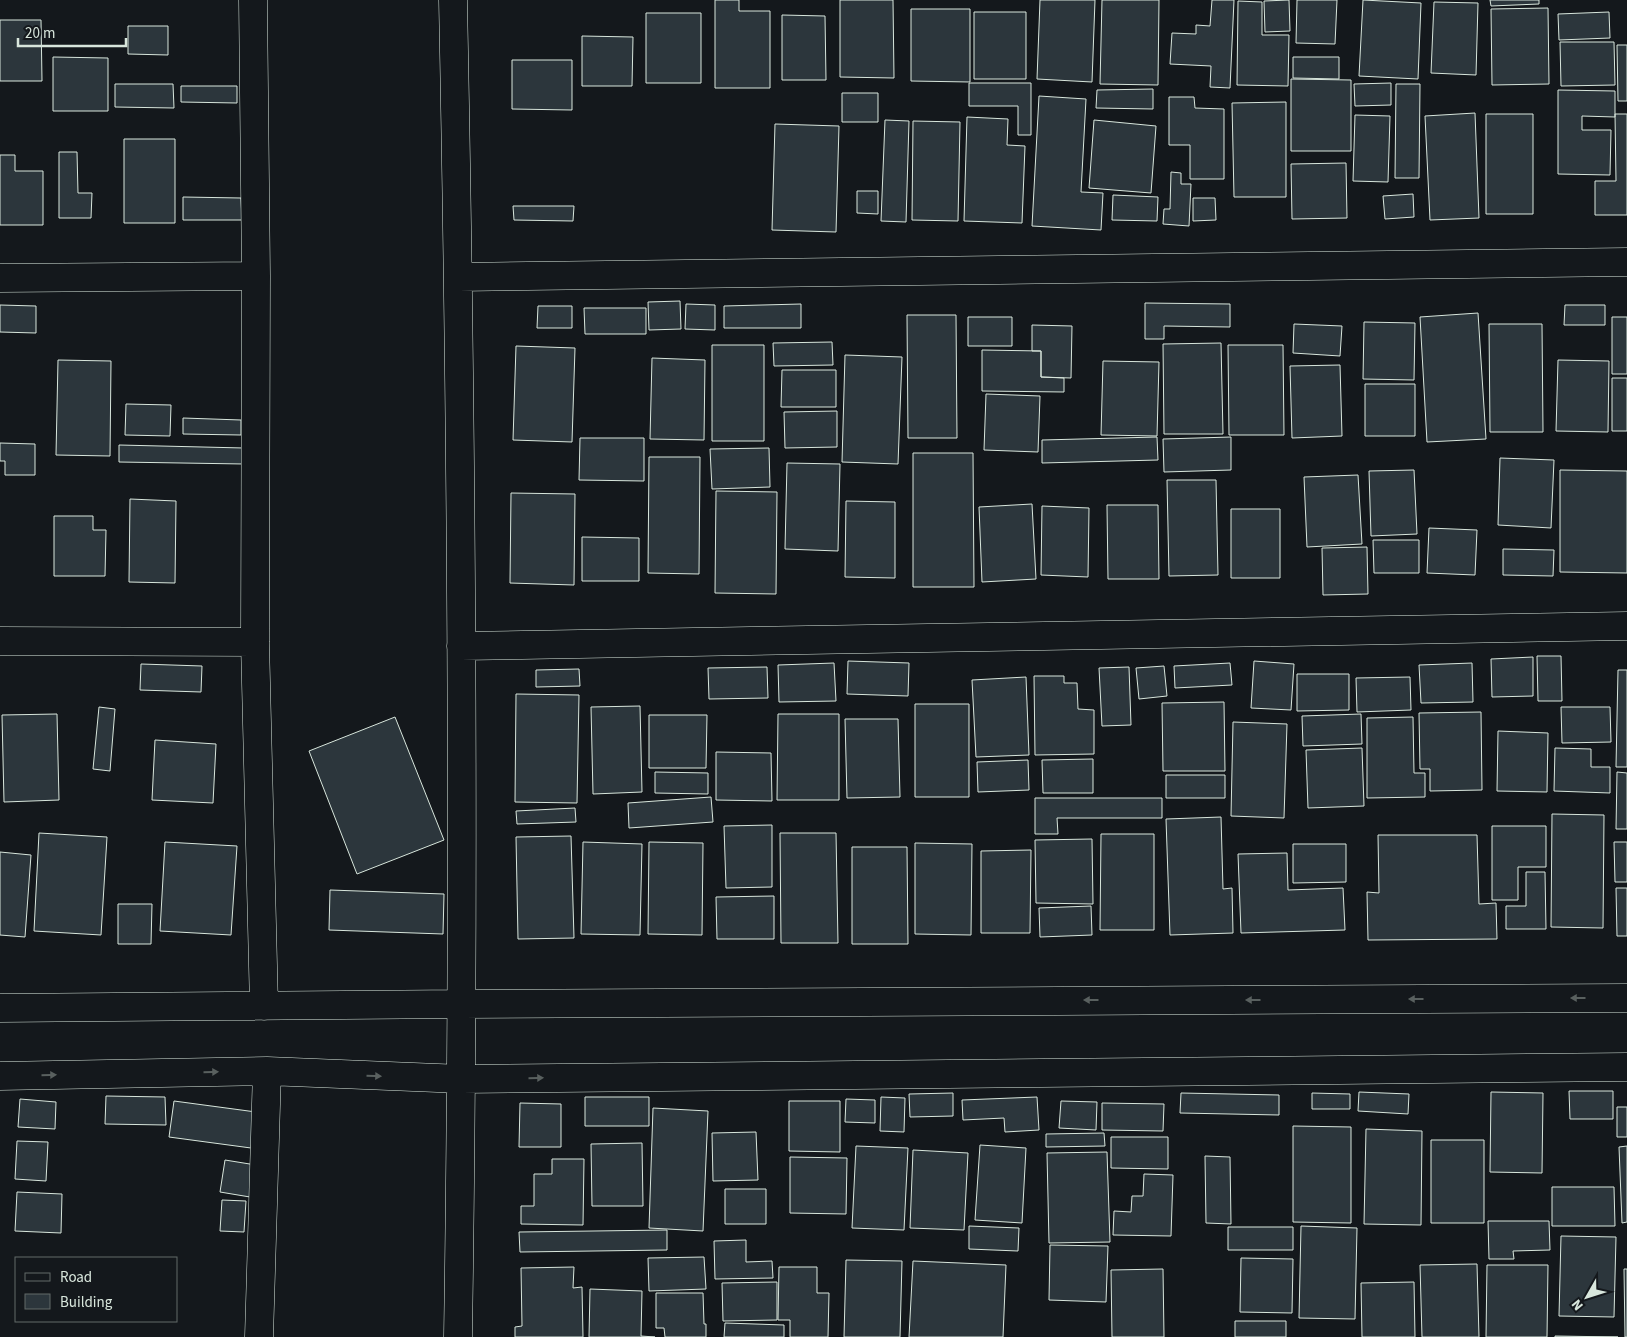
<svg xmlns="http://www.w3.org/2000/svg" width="1627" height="1337" font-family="'Source Sans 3',sans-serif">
<rect width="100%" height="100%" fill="#14181c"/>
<path fill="#2c363c" stroke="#d8e6dc" d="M715,0H739V11H770V88H715Z
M840,0H893L894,78L840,77Z
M1040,0H1095L1092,82L1037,79Z
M1102,0H1159L1158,85L1100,84Z
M1212,0H1234L1230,88L1210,87L1211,66L1170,64L1172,33L1196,34V25L1210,26Z
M1289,0L1290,31L1265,32L1264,1Z
M1297,0H1337L1335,44L1296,43Z
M1363,0L1421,3L1418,79L1359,76Z
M1490,0H1539V4L1491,6Z
M1238,1L1262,2V35H1289L1288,86L1237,85Z
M1434,2L1478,3L1476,75L1431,73Z
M1548,8L1549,84L1492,85L1491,9Z
M911,9H970V82L911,81Z
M974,12H1026V79H974Z
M1609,12L1610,38L1559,40L1558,14Z
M646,13H701V83H646Z
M782,15L825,16L826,80H782Z
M0,20H41L42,81H0Z
M128,26H168V55L128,54Z
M582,36L633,37L632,86H582Z
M1560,42H1614L1615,85L1561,86Z
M1617,45H1627V101H1618Z
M53,57L108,58V111H53Z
M1293,57H1339V79L1293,78Z
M512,60H572V110L512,109Z
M1291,79L1351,80V151H1291Z
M969,83H1031V135H1018V106H969Z
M1391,83V105L1355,106L1354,84Z
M115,84H173L174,108L115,107Z
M1396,84H1420L1419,178H1395Z
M181,86H237V103L181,102Z
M1153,89V109L1096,108L1097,90Z
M1558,90L1615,91V117L1582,116V130H1611L1610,175L1558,174Z
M842,93H878V122H842Z
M1039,96L1086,99L1081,192L1103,193L1101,230L1032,226Z
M1169,97H1194L1195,108L1224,109V179H1190V145H1169Z
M1286,102V197H1234L1232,103Z
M1475,113L1479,218L1430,220L1425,116Z
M1486,114H1533V214H1486Z
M1615,114H1627V215H1595V181H1616Z
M1355,115L1390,116L1388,182L1353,181Z
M967,117L1008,119L1007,145L1025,146L1022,223L964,221Z
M885,120L909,121L906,222L881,221Z
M1094,120L1156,126L1151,193L1089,188Z
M913,121L960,122L958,221L912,220Z
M775,124L839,126L836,232L772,230Z
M124,139H175V223H124Z
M59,152H77L78,193H92L91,218H59Z
M0,155H15V171H43V225H0Z
M1346,163L1347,218L1292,219L1291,164Z
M1171,172L1181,173V184H1191L1189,226L1163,224L1164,209H1170Z
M857,191H878V214L857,213Z
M1413,194L1414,217L1385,219L1383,196Z
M1113,195L1158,197L1157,221L1112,220Z
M183,197L241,198L242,220H183Z
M1193,198H1215L1216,220L1193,221Z
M513,206H574L573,221L514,220Z
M680,301L681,329L649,330L648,302Z
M1145,303L1230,304V327L1164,326V339H1145Z
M686,304L715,305V330L685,329Z
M801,304V328H724V306Z
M0,305L36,306V333L0,332Z
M1565,305H1605V325H1564Z
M538,306H572V328H537Z
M584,308H646V334H585Z
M1478,313L1486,439L1427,442L1420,317Z
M907,315H956L957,438H908Z
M968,317H1012V346H968Z
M1612,317H1627V374H1612Z
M1364,322L1415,323L1414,380L1363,379Z
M1294,324L1342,326L1340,356L1293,353Z
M1489,324H1542L1543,432H1490Z
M1032,325L1072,326L1071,378L1041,377V351H1032Z
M832,342L833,365L774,366L773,343Z
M1221,343L1223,434H1164L1163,344Z
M712,345H764V441H712Z
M1228,345H1283L1284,435H1229Z
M516,346L575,348L572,442L513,440Z
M982,350L1041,351V377L1064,378V392L982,391Z
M845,355L902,357L898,464L842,462Z
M652,358L705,360L704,440L650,439Z
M58,360L111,361L110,456L56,455Z
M1558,360L1609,361L1608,432L1556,431Z
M1103,361L1159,362L1157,436L1101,435Z
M1340,365L1342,436L1292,438L1290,366Z
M782,370H836V407H781Z
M1612,378H1627V431H1612Z
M1365,384H1415V436H1365Z
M986,394L1040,396L1038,452L984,450Z
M126,404L171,405L170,436L125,435Z
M837,411V447L785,448L784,412Z
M183,418L241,420V435L183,434Z
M1157,437L1158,460L1042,463V440Z
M1231,437V470L1164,472L1163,439Z
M580,438H644V481L579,480Z
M0,443L35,444V475H5V461H0Z
M119,445L244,448V464L119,462Z
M769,448L770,487L712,489L710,449Z
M913,453H973L974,587H913Z
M649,457H700L699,574L648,573Z
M1500,458L1554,460L1551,528L1498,525Z
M787,463L840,464L838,551L785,549Z
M1414,470L1417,534L1371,536L1369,471Z
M1560,470L1627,471V573L1560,572Z
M1358,475L1362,544L1307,547L1304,477Z
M1167,480H1216L1218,575L1169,576Z
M716,491L777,492L776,594L715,593Z
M511,493L575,494L574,585L510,583Z
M130,499L176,501L175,583L129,582Z
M846,501L895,502V578L845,577Z
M1032,504L1036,579L982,582L979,507Z
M1107,505H1158L1159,579H1108Z
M1042,506L1089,508L1088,577L1041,575Z
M1231,509H1280V578H1231Z
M54,516H93V530H106L105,576H54Z
M1429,528L1477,530L1475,575L1427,573Z
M582,537L639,538V581H582Z
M1373,540H1419V573H1374Z
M1367,547L1368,594L1323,595L1322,548Z
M1503,549L1554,550L1553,576L1503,575Z
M1537,656H1561L1562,701H1538Z
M1533,657V696L1492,697L1491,659Z
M848,661L909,663L908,696L847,694Z
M1254,661L1294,664L1291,710L1251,708Z
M834,663L836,701L779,702L778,665Z
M1230,663L1232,685L1175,688L1174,666Z
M1472,663L1473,702L1421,703L1419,665Z
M141,664L202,666L201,692L140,690Z
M1164,666L1167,696L1139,699L1136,668Z
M767,667L768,698L709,699L708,668Z
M1129,667L1131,725L1102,726L1099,668Z
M579,669L580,686L536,687V670Z
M1618,670H1627V767H1616Z
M1297,674H1349V710L1297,711Z
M1034,676H1064V683H1077L1078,709L1094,710V754L1035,755Z
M1026,677L1029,755L976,757L972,680Z
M1410,677L1411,710L1357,712L1356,678Z
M516,694L579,695L577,803L515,802Z
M1224,702L1225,771H1163L1162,703Z
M915,704H969V797H915Z
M640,706L642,792L593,794L591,707Z
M99,707L115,709L110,771L93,769Z
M1561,707H1610L1611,742L1562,743Z
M1481,712L1482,790L1430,791V769H1420L1419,713Z
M57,714L59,800L4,802L2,715Z
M778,714H839V800H777Z
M1361,714L1362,744L1303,746L1302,716Z
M649,715H707L706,768H649Z
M395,717L444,840L357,874L309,751Z
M1413,717L1414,773H1425V797L1367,798V718Z
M845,719H898L900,797L847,798Z
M1233,722L1287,724L1284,818L1231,816Z
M1498,731L1548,733L1547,792L1497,791Z
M155,740L216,744L213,803L152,800Z
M1362,748L1364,806L1308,808L1306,750Z
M1555,748L1591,749V767H1610V793L1554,791Z
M716,752L771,753L772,801L716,800Z
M1093,759V793H1043L1042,760Z
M1028,760L1029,790L978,792L977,762Z
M655,772L708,773V794L655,793Z
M1617,772L1627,773V829H1616Z
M1166,775H1225V798H1166Z
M711,797L713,822L629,828L628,803Z
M1035,798H1162V818H1057L1058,834H1035Z
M575,808L576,822L517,824L516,811Z
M1552,814L1604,815L1603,928L1551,927Z
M1221,817L1223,889L1232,888L1233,933L1170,935L1166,819Z
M772,825V887L726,888L724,826Z
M1492,826H1546V867H1518V900H1492Z
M39,833L107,837L101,935L34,931Z
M780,833H836L838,943H781Z
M1101,834H1154V930H1100Z
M1378,835H1477L1479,904L1496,903L1497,939L1368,940L1367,892L1379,893Z
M571,836L574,938L518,939L516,837Z
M1092,839L1093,904L1036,903L1035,840Z
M165,842L237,846L231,935L160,931Z
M583,842L642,844L640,935L581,934Z
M649,842L703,843L702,935L648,934Z
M1614,842H1627V882H1615Z
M915,843L972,844L971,935L915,934Z
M1293,844H1346V882L1293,883Z
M852,847H907L908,944H852Z
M1031,850L1030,933H981V851Z
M0,852L31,855L25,937L0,935Z
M1287,853L1288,890L1343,888L1345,930L1241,933L1238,854Z
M1526,872H1545L1546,929H1506V906H1526Z
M1616,888H1627V936H1617Z
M330,890L444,894L443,934L329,930Z
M774,896V939H717L716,897Z
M118,904H152L151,944H118Z
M1091,906L1092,935L1040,937L1039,908Z
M1569,1091H1613V1119H1570Z
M1359,1092L1409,1094L1408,1114L1358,1111Z
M1491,1092L1543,1093L1542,1173L1490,1172Z
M953,1093V1116L910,1117L909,1094Z
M1181,1093L1279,1095V1115L1180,1113Z
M1312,1093L1350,1094V1109H1312Z
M106,1096L165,1097L166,1125L105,1124Z
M585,1097H649V1126H585Z
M881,1097L905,1098L904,1132L880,1131Z
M1037,1097L1039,1130L1005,1132L1004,1118L963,1120L962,1100Z
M20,1099L56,1102L55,1129L18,1127Z
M846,1099L875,1100V1123L845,1122Z
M174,1101L256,1112L251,1148L169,1137Z
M789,1101H840V1152L789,1151Z
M1061,1101L1097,1102L1096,1130L1059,1128Z
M520,1103L561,1104V1147H519Z
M1102,1103L1164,1104L1163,1131L1102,1130Z
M1617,1107H1627V1137H1617Z
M653,1108L708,1111L703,1231L649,1228Z
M1293,1126L1351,1127V1223L1293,1222Z
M1366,1129L1422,1131L1421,1225L1364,1224Z
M756,1132L758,1180L713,1181L712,1133Z
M1104,1133L1105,1146L1046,1147V1134Z
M1111,1137H1168V1169L1111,1168Z
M1431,1140H1484V1223H1431Z
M17,1141L48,1142L46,1181L15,1179Z
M642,1143L643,1206H592L591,1144Z
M980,1145L1026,1148L1022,1223L975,1220Z
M856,1146L908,1148L904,1230L852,1228Z
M1627,1146V1222L1622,1223L1619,1147Z
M913,1150L968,1153L964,1230L910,1228Z
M1107,1152L1110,1242L1049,1243L1047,1153Z
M1205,1156L1230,1157L1231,1224L1206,1223Z
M790,1157L847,1158L846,1214L790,1213Z
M552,1159H584L583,1225L521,1224V1206H534V1174H552Z
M225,1160L256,1165L250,1197L220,1192Z
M1144,1174L1173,1175L1171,1236L1113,1235L1114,1211L1131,1212L1132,1196H1143Z
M1552,1187H1614L1615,1226H1552Z
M725,1189H766V1224H725Z
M17,1192L62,1194L61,1233L15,1231Z
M222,1200L246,1201L244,1232L220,1231Z
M1488,1221H1549L1550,1250L1513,1251L1514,1259H1489Z
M969,1226L1019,1228L1018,1251L969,1249Z
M1301,1226L1357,1228L1355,1319L1299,1318Z
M1228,1227H1293V1250H1228Z
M667,1230V1250L520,1252L519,1232Z
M1561,1236L1616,1237L1614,1317L1559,1316Z
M746,1240V1262L772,1261L773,1278L715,1279L714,1241Z
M1050,1245L1108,1246L1106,1302L1049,1300Z
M704,1257L706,1289L649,1291L648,1258Z
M1241,1258L1293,1259L1292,1313L1240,1312Z
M846,1260L902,1261L900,1337H844Z
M913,1261L1006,1265L1003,1337H909Z
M1477,1264L1479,1337H1422L1420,1265Z
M1487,1265H1548L1547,1337H1486Z
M574,1267L573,1288L582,1287L583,1337H515V1327L522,1326L521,1268Z
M779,1267H817V1293H829L828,1337H790V1320H778Z
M1163,1269L1164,1337H1112L1111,1270Z
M1624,1269H1627V1337H1625Z
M777,1282V1320L723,1321L722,1283Z
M1414,1282L1415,1337H1362L1361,1283Z
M590,1289L642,1291L641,1336L655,1337H589Z
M656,1293H703L704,1324H706V1337H665L664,1328H656Z
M1235,1321H1286V1337H1235Z
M725,1323L784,1325V1337H724Z
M1555,1336L1618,1337H1555Z"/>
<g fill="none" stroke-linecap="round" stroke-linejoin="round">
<g stroke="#d8e6dc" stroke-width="29">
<path id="street" d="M253,0L256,276L255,642L264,1006
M453,0C462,446 465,891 458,1337
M459,277L1627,262
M0,278L256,276
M0,641L255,642
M461,646L1627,626
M0,1008L462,1004L1627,998
M0,1076L267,1071L462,1079L1627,1067
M259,1337L267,1071"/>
</g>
<use href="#street" stroke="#14181c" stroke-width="28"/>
</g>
<defs><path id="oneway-solid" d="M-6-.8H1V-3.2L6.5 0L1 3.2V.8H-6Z" transform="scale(1.25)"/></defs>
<g fill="#59605f">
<use href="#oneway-solid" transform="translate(1578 998) rotate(180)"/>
<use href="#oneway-solid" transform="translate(1416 999) rotate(180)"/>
<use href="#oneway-solid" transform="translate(1091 1000) rotate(180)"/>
<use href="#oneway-solid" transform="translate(1253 1000) rotate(180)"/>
<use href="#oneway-solid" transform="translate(211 1072) rotate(-1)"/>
<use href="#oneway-solid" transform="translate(49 1075) rotate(-1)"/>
<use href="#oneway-solid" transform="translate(374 1076) rotate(2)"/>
<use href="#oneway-solid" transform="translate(536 1078) rotate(-1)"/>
</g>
<rect x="15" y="1257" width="162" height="65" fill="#14181c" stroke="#626a69"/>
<rect x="25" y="1273" width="25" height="8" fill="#14181c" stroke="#626a69"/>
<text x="60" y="1282" font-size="15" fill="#d8e6dc">Road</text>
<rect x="25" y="1294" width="25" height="15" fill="#2c363c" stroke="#626a69"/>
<text x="60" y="1307" font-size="15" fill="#d8e6dc">Building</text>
<g transform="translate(1587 1297) rotate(231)" stroke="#14181c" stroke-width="4" paint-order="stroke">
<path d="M0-4L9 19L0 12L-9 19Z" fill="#d8e6dc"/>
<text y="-8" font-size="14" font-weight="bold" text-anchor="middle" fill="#d8e6dc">N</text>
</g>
<path d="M18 38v8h108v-8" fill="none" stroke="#d8e6dc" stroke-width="2.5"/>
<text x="25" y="38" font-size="15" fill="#d8e6dc" stroke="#14181c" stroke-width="4" paint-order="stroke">20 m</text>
</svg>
